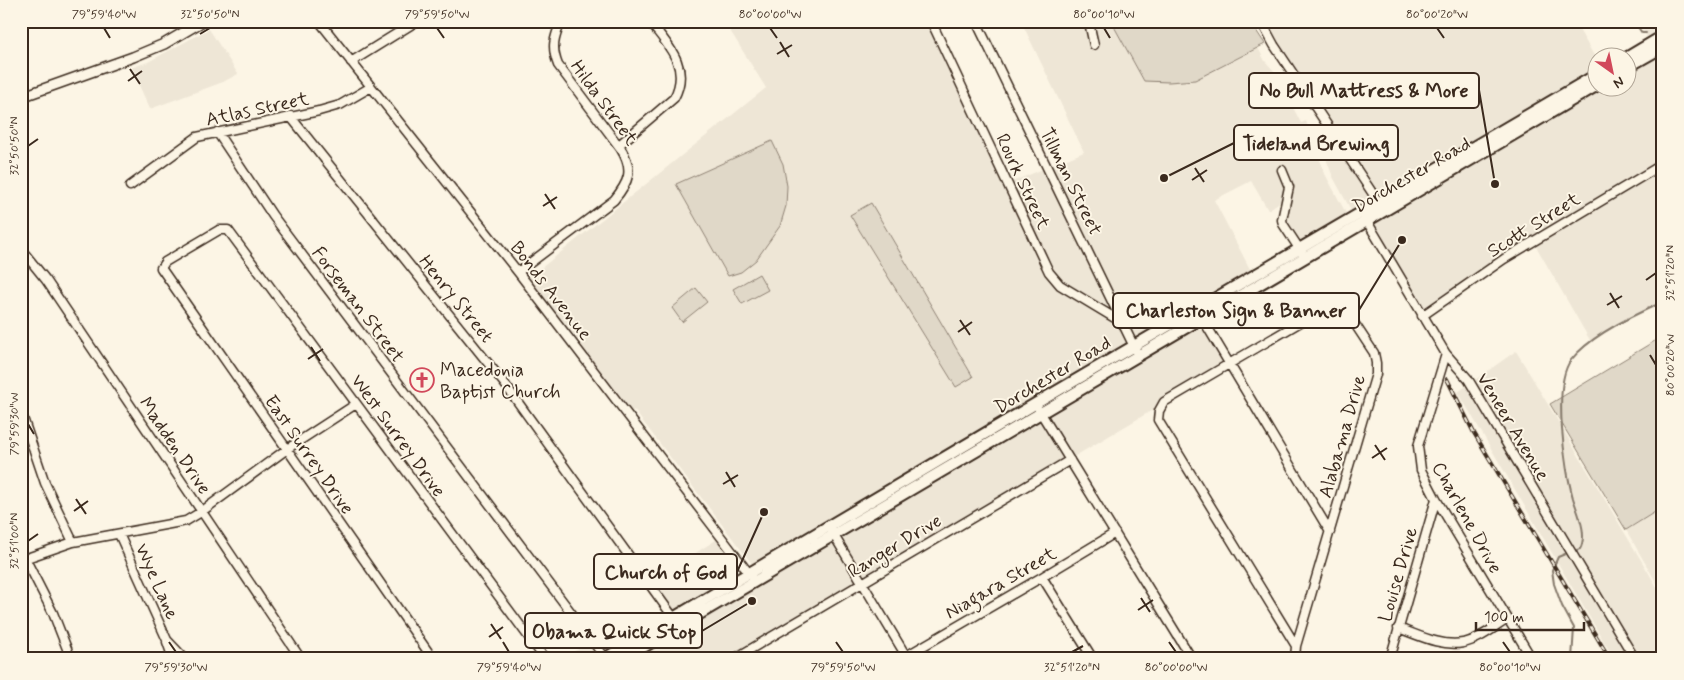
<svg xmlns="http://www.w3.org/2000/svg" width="1684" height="680" font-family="Mynerve,sans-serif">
<rect width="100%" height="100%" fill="#fcf5e5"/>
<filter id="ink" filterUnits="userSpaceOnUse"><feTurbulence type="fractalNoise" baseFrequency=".02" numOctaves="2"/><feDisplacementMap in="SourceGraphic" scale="10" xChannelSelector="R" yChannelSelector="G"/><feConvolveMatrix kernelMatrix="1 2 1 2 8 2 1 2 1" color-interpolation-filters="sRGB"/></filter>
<g filter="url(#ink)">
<path fill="#eee6d6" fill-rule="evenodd" d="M724,21H931L1007,184L1084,152L1021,21H1111L1144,81L1233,61L1258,48L1265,61L1274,71L1301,123L1306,121L1325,174L1347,215L1296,245L1285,229L1287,197L1268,210L1251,181L1214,200L1251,271L753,565L634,410L628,414L525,281L766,88ZM871,204L973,377L851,216Z
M1261,21H1574L1596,59V67L1403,181L1386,190L1352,212L1333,177L1317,135L1315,127L1325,121Z
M1637,21H1663V27L1647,37Z
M209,29L238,74L223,82L150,109L131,68L148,62Z
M1663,53V302L1633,315L1591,342L1533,241L1422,316L1369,226L1606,88H1626L1627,75Z
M1204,322L1230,364L734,659H652L648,652Z
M1516,351L1663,597V659H1614L1458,392Z
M1663,507V594L1626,530Z
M722,536L747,569L671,614L649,583Z
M593,641L603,654L595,659H560Z"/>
<path fill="#e0d8c8" stroke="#8e8173" d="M1111,21H1250L1265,44L1195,80L1169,82L1144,81Z
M772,141L783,164L787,186L786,206L780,226L756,260L741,272L728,276L676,184Z
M871,203L973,377L956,387L850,215Z
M759,274L768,290L742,304L733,289Z
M696,288L707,302L682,322L672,308Z
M1663,336V507L1626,530L1550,404Z"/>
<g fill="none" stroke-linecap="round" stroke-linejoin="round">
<path stroke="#85796b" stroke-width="2" d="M1634,21L1642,33H1646
M1574,551L1580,549C1588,534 1578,514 1573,498C1565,470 1552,384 1571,360C1591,335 1633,315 1663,302
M1565,554L1558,557L1552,570L1554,584L1562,606L1574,628L1572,659"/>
<g stroke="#3b2a1e" stroke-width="11">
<path id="minor" d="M319,21L518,272L751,576
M931,21L1049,272L1060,285L1123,323
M976,21L1138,355
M1087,21L1090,27L1094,45
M1261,21L1274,45L1381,206
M351,62L417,21
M290,116L504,383L676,621
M217,132L273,216L606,659
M619,145L674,98C691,67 668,45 649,21
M1282,170L1289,187L1282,220L1283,224L1302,253
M130,186L197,137L319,111L340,105L371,87
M1365,218L1446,354L1468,379L1635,659
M21,253L25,254L46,280L301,659
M518,272L614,200C629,182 634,170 621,149L558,65C551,47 554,39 561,21
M1422,316L1504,259L1663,164
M1202,318L1330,532
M1446,354L1418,446L1421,470L1436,499L1532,659
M1039,410L1192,659
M21,412L45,483L73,542
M832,532L906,656
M119,534L167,640L185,659
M25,558L53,613L71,659
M21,560L73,542L186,521L201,512L287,449L356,404
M1042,577L1093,659
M1398,628C1418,635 1441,647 1463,643C1479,640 1494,627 1508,619
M167,642L173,659
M433,659L161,268L165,262L219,230H228L545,659
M734,659L1070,460
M901,659L1042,577L1115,533
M1295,659L1296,646L1376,374V363L1374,353L1345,309L1333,306L1316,313L1164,402L1159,411L1158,420L1296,646
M1390,659L1436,499"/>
</g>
<g stroke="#3b2a1e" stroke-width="12">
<path id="tertiary" d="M21,97L133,57L164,44L203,21"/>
</g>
<g stroke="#3b2a1e" stroke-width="14">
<path id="secondary" d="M1626,58L1663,36
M1626,68L1663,47
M604,659L1035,404L1596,75
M623,659L1596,86"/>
</g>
<use href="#minor" stroke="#fcf5e5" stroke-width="8"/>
<use href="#tertiary" stroke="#fcf5e5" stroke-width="9"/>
<use href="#secondary" stroke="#fcf5e5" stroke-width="10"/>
<g stroke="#3b2a1e" stroke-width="4">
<path id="rail" d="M1447,379L1474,433L1610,659"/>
</g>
<use href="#rail" stroke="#fcf5e5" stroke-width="2" stroke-dasharray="5.5" stroke-linecap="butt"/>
</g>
</g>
<path fill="none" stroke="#3b2a1e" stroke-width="2" d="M104,28L110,38M437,28L444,38M770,28L777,38M1104,28L1110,38M1437,28L1444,38M200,34L210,28M780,42L789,57M777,54L792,45M130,69L140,84M128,81L142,71M28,146L38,139M1195,168L1204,182M1192,180L1207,170M545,194L555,209M543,206L557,197M1646,280L1656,273M1610,293L1619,308M1607,305L1622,296M960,320L970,335M958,332L972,322M311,347L320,361M1650,355L1656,365M308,359L323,349M28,424L34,434M1375,445L1385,460M1372,458L1387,448M726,472L735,487M723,484L738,475M76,499L86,514M74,511L88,501M28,541L38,534M1141,598L1150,612M1138,610L1153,600M491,624L501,639M489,637L503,627M169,642L176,652M503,642L509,652M836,642L843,652M1169,642L1176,652M1503,642L1510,652M1072,652L1083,646"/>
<defs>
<g id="church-ring" transform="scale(1.25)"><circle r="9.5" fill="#fcf5e5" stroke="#d1495b" stroke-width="1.5"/><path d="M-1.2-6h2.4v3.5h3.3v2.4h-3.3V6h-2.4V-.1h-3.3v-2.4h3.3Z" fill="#d1495b"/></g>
</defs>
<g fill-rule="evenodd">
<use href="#church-ring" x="422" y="380"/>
</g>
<g text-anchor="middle" stroke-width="4" stroke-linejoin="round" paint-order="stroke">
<g font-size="19" fill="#3b2a1e" stroke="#fcf5e5">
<text transform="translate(605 102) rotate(54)" y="7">Hilda Street</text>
<text transform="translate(257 108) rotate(-12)" y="7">Atlas Street</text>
<text transform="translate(1411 174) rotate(-30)" y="7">Dorchester Road</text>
<text transform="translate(1024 181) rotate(65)" y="7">Rourk Street</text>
<text transform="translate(1072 181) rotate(64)" y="7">Tillman Street</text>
<text transform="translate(1533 224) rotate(-32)" y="7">Scott Street</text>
<text transform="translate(552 290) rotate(52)" y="7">Bonds Avenue</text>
<text transform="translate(457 298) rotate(51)" y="7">Henry Street</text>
<text transform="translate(359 304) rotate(53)" y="7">Forseman Street</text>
<text transform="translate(1052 374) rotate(-31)" y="7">Dorchester Road</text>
<text transform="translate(1514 426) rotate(59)" y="7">Veneer Avenue</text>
<text transform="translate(399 435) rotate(54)" y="7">West Surrey Drive</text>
<text transform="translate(1341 436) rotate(-74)" y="7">Alabama Drive</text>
<text transform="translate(176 445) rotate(56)" y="7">Madden Drive</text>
<text transform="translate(310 454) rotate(55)" y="7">East Surrey Drive</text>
<text transform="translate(1468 517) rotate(61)" y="7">Charlene Drive</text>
<text transform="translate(894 545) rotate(-31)" y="7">Ranger Drive</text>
<text transform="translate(1397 574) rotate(-74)" y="7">Louise Drive</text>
<text transform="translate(158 581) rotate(66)" y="7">Wye Lane</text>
<text transform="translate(1000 582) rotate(-30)" y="7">Niagara Street</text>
</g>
<g font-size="19" fill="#3b2a1e" stroke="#fcf5e5" text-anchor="start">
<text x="440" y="376">Macedonia<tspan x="440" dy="22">Baptist Church</tspan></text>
</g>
</g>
<path fill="none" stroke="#3b2a1e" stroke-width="2" d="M1495 184L1479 90M1164 178L1234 143M1402 240L1359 310M764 512L737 572M752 601L702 631"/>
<g fill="#3b2a1e" stroke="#fcf5e5" stroke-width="2">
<circle cx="1495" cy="184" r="5"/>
<circle cx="1164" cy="178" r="5"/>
<circle cx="1402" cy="240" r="5"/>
<circle cx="764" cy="512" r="5"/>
<circle cx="752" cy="601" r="5"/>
</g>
<g fill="#fcf5e5" stroke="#3b2a1e" stroke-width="2">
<rect x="1249" y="73" width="230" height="35" rx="5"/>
<rect x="1234" y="125" width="164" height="35" rx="5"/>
<rect x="1113" y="293" width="246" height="35" rx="5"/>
<rect x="594" y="554" width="143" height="35" rx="5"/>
<rect x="525" y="613" width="177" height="35" rx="5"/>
</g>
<g font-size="20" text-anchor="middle" font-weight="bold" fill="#3b2a1e">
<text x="1364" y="97">No Bull Mattress &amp; More</text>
<text x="1316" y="150">Tideland Brewing</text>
<text x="1236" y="317">Charleston Sign &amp; Banner</text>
<text x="666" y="579">Church of God</text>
<text x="614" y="638">Obama Quick Stop</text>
</g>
<rect width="1684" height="680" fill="none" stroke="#fcf5e5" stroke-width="55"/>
<g transform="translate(1612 72) rotate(147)"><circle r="24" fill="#fcf5e5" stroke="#afa495"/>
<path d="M0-4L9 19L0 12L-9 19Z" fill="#d1495b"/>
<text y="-8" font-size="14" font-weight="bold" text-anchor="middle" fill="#3b2a1e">N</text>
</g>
<path d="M1476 622v8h108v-8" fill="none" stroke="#3b2a1e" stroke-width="2.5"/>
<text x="1484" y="622" font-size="15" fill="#3b2a1e" stroke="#fcf5e5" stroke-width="4" paint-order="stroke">100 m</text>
<rect x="28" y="28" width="1628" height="624" fill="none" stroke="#3b2a1e" stroke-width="2"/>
<g font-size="12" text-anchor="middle" fill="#3b2a1e">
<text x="104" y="18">79°59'40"W</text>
<text x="210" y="18">32°50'50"N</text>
<text x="437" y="18">79°59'50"W</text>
<text x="770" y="18">80°00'00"W</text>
<text x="1104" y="18">80°00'10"W</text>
<text x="1437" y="18">80°00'20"W</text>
<text transform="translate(14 146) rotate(-90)" y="4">32°50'50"N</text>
<text transform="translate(1670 273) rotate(-90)" y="4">32°51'20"N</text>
<text transform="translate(1670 365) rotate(-90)" y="4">80°00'20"W</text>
<text transform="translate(14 424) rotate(-90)" y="4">79°59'30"W</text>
<text transform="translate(14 541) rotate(-90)" y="4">32°51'00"N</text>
<text x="176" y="671">79°59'30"W</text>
<text x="509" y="671">79°59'40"W</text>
<text x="843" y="671">79°59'50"W</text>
<text x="1072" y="671">32°51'20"N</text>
<text x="1176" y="671">80°00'00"W</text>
<text x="1510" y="671">80°00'10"W</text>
</g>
</svg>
